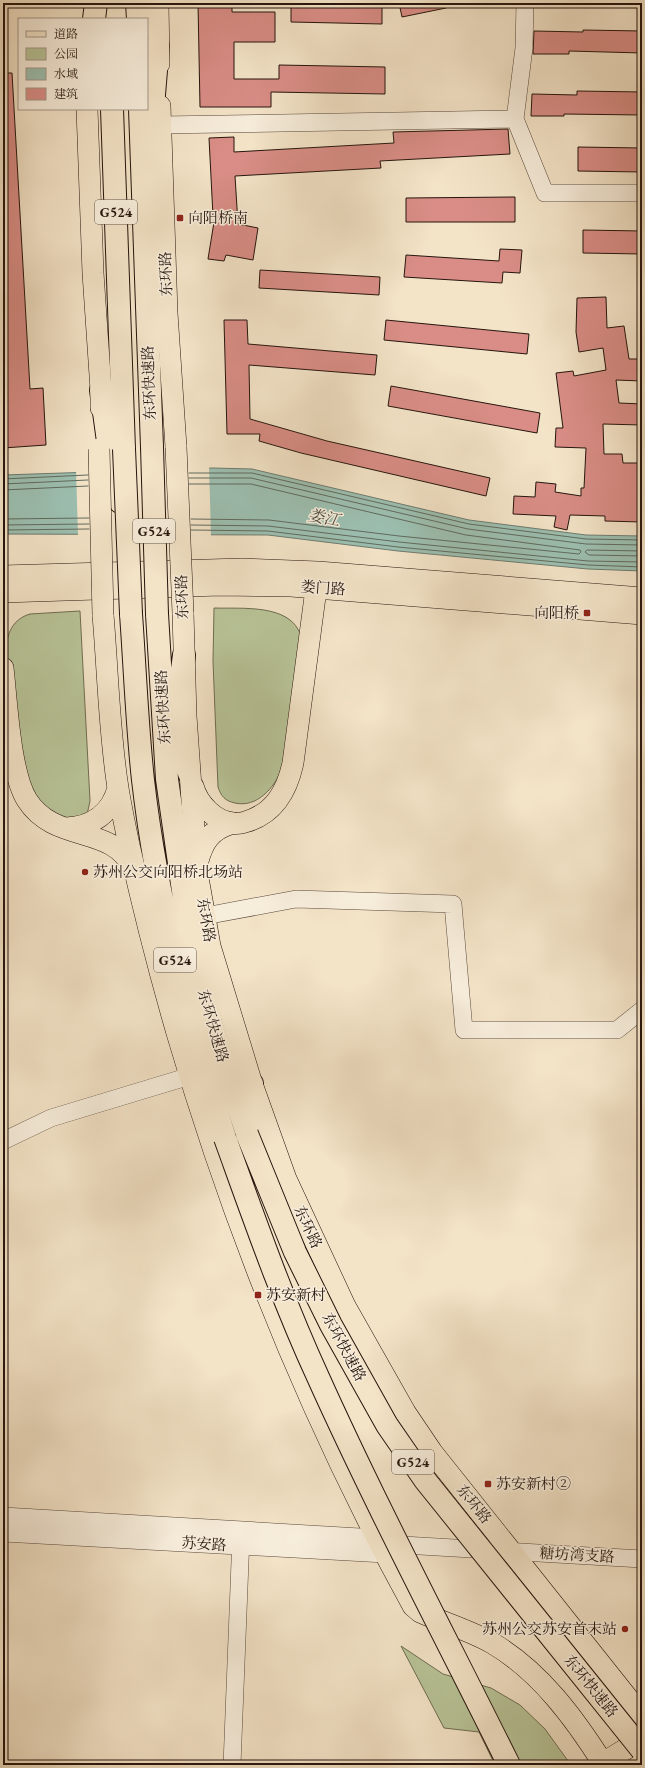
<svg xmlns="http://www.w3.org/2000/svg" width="645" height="1768" font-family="'EB Garamond','Noto Serif SC',serif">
<rect width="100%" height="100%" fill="#f3e3c7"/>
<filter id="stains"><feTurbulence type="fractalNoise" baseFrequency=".005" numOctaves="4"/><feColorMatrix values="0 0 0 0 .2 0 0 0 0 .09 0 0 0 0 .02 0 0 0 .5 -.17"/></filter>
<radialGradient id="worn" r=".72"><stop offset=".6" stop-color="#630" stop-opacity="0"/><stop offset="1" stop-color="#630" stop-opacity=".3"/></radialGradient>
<path fill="#b8c498" stroke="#6f6c52" d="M214,608C241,609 291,603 301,636L282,769C274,788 257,808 235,803C225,801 221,796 218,787L213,661Z
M80,611L90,801L87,815L77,820L63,817L41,806L22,772L6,649C7,633 13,619 30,614Z
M401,1646L443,1674L491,1688L520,1705L545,1729L571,1765H495L479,1732L444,1728Z"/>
<path fill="#9cbfb0" stroke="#6d7b6f" d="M213,468L252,469L469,520L586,535L642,536V571L588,569L398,551L268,535L3,534V475Z"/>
<path fill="#f3e3c7" d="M209,466L211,536L78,535L76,469Z"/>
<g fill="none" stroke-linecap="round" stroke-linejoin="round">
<path stroke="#616a5e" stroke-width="1" d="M189,473H252L469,524L586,539L642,540
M189,478H251L468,529L586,544L642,545
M3,479L88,475
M3,484L88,480
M189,484H251L466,535L580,550L581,552L579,554L399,536L269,520L191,519
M3,490L88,486
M3,519L89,518
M3,525L89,524
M191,525L268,526L399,542L588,561L642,562
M3,530L89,529
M191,530L268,531L398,547L588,565L642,567
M642,551L587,550L585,552L589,555L642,556"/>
</g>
<path fill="#d98d86" stroke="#26150d" d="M198,3H232V12H275V42H234V79H279V65L385,67V94L271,92V107H200Z
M291,3H382V24L291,22Z
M399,3H445L446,8L402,17Z
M583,30L642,31V53L569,51V54H533L534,31L583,32Z
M3,73H12L30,389L43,388L46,445L3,448Z
M577,91L642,92V115L564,114V116H531L532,94L577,95Z
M508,129L510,154L380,161L381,168L235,176L238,224L258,228L253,260L226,255L224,261L208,259L215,216H213L209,138L234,137V152L394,143L393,132Z
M578,147L642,148V172L578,171Z
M515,197V222H406V198Z
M583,230L642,231V254L583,253Z
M500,249L522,250L520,273L503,272L502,283L404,277L406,255L499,261Z
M260,270L380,277L379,295L259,288Z
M606,297L607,328L624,326L629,359H642V381L616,380L619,403L642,404V425L603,424L604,454H622L623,463H642V522L605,521V516L570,515L567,530L554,527L556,516L513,514L514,496L535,497L536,482L556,484L555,492L581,496V488H584L586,448L555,447L556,428H563L556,373L573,371L574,376L606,370L603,348L579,352L576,332L577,298Z
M224,320H247L248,344L377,355L375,375L249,365L250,419L327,441L490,478L486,496L301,453L259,441L260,434H227Z
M386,320L529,334L527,354L384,340Z
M391,386L540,413L537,433L388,406Z"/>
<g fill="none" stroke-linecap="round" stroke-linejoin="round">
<g stroke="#59483c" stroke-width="18">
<path id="minor" d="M515,119L545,193H642
M161,125L515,119L524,48L525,3
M205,916L296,899L453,904L464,1030H617L642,1010
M3,1141L51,1118L190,1076
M3,1516L377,1538L403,1545L642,1559
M3,1533L385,1554L395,1549
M232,1765L241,1536"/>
</g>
<g stroke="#26150d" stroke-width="22">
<path id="major" d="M158,3L159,64
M160,106L167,313L176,447
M87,109L93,273L101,390V408
M3,576L242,569L318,572L642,598
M3,592L220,585L291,586L642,614
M183,613L186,716L197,872L210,946L252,1084L286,1179L345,1306L405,1412L432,1452L642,1716
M103,615C108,673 109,731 118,788C121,807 125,826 129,845C143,908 159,971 177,1033C235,1232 313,1424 413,1606L420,1612C444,1623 469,1630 492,1643C540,1671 575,1719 604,1765
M3,668C7,702 10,773 27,800C55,844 112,824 133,868
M193,786C198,804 215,822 234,823
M66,828C91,827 111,814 118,788
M198,861C203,842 211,830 230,824C235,823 240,824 245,822C274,814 287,791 293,763L318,574
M603,1763L642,1739"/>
</g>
<g stroke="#26150d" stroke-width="24">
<path id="highway" d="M137,3L138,19
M94,19L96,3
M112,109L124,449
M140,109L152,447
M151,131L158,46
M101,390L109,449L120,502
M131,614C135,669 137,725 143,780C157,902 188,1021 225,1138
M157,614L167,779L186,912L211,1022L247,1134
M173,716L189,773
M174,733L184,655
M222,1055L252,1084L248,1127"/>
</g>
<use href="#minor" stroke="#f7eddb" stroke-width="17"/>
<use href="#major" stroke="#f3e3c7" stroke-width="21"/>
<use href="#highway" stroke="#f3e3c7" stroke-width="22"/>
<g stroke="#26150d" stroke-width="22" stroke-linecap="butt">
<path id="major-bridge" d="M176,447L183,613
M99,449L103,615"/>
</g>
<g stroke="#26150d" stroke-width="24" stroke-linecap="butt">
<path id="highway-bridge" d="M152,447L157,614
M124,449L131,614
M247,1134L295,1252L331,1325L387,1425L425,1480L642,1750
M225,1138C254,1218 282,1299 318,1377C377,1508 445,1636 509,1765"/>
</g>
<use href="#major-bridge" stroke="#f3e3c7" stroke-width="21"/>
<use href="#highway-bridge" stroke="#f3e3c7" stroke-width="22"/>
</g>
<g fill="#8f2418" stroke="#f7eddb" stroke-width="1.5">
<rect x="176" y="214" width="8" height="8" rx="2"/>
<rect x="583" y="609" width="8" height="8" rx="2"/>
<circle cx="85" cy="872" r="4"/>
<rect x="254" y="1291" width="8" height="8" rx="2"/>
<rect x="484" y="1480" width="8" height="8" rx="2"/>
<circle cx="625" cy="1629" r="4"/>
</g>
<g text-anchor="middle" stroke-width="3" stroke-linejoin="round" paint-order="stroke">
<g fill="#f7eddb" stroke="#65564b" stroke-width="1">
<rect x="95" y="200" width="42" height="24" rx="3"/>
<rect x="133" y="519" width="42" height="24" rx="3"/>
<rect x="154" y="948" width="42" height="24" rx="3"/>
<rect x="392" y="1450" width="42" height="24" rx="3"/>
</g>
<g font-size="14" font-weight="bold" fill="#26150d">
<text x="116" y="217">G524</text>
<text x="154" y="536">G524</text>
<text x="175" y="965">G524</text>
<text x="413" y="1467">G524</text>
</g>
<g font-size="15" fill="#26150d" stroke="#f7eddb" text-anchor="start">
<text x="188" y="223">向阳桥南</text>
<text x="579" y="618" text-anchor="end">向阳桥</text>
<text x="93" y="877">苏州公交向阳桥北场站</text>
<text x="266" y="1300">苏安新村</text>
<text x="496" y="1489">苏安新村②</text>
<text x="617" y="1634" text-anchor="end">苏州公交苏安首末站</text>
</g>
<g font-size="15" fill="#26150d" stroke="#f7eddb">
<text transform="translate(166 274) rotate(-92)" y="5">东环路</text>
<text transform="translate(149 383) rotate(-92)" y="5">东环快速路</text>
<text transform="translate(323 588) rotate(4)" y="5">娄门路</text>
<text transform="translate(182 597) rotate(-92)" y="5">东环路</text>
<text transform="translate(163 707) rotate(-93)" y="5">东环快速路</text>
<text transform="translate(206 920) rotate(80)" y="5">东环路</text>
<text transform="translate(213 1026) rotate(74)" y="5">东环快速路</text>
<text transform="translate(308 1227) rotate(65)" y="5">东环路</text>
<text transform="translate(344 1347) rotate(62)" y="5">东环快速路</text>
<text transform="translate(474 1504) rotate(51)" y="5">东环路</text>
<text transform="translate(204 1544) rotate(3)" y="5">苏安路</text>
<text transform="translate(577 1555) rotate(3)" y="5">糖坊湾支路</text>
<text transform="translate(591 1686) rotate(51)" y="5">东环快速路</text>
</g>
<g font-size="16" font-style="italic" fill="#4f5046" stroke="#f7eddb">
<text transform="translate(324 517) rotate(10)" y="6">娄江</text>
</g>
</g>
<rect width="645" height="1768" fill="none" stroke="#f3e3c7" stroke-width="16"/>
<rect x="4" y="4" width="637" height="1760" fill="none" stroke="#26150d" stroke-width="2"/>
<rect x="8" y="8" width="629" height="1752" fill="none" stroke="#26150d"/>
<rect x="18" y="18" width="130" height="92" fill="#f7eddb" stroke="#a39789"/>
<rect x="26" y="31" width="20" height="6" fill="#f3e3c7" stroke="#a39789"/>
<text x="54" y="38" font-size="12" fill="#26150d">道路</text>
<rect x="26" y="48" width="20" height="12" fill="#b8c498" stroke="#a39789"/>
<text x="54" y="58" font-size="12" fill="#26150d">公园</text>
<rect x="26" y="68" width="20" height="12" fill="#9cbfb0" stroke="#a39789"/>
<text x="54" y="78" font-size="12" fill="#26150d">水域</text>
<rect x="26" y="88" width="20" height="12" fill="#d98d86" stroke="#a39789"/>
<text x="54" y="98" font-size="12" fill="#26150d">建筑</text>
<rect width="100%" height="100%" filter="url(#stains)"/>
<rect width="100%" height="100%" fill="url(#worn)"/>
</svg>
